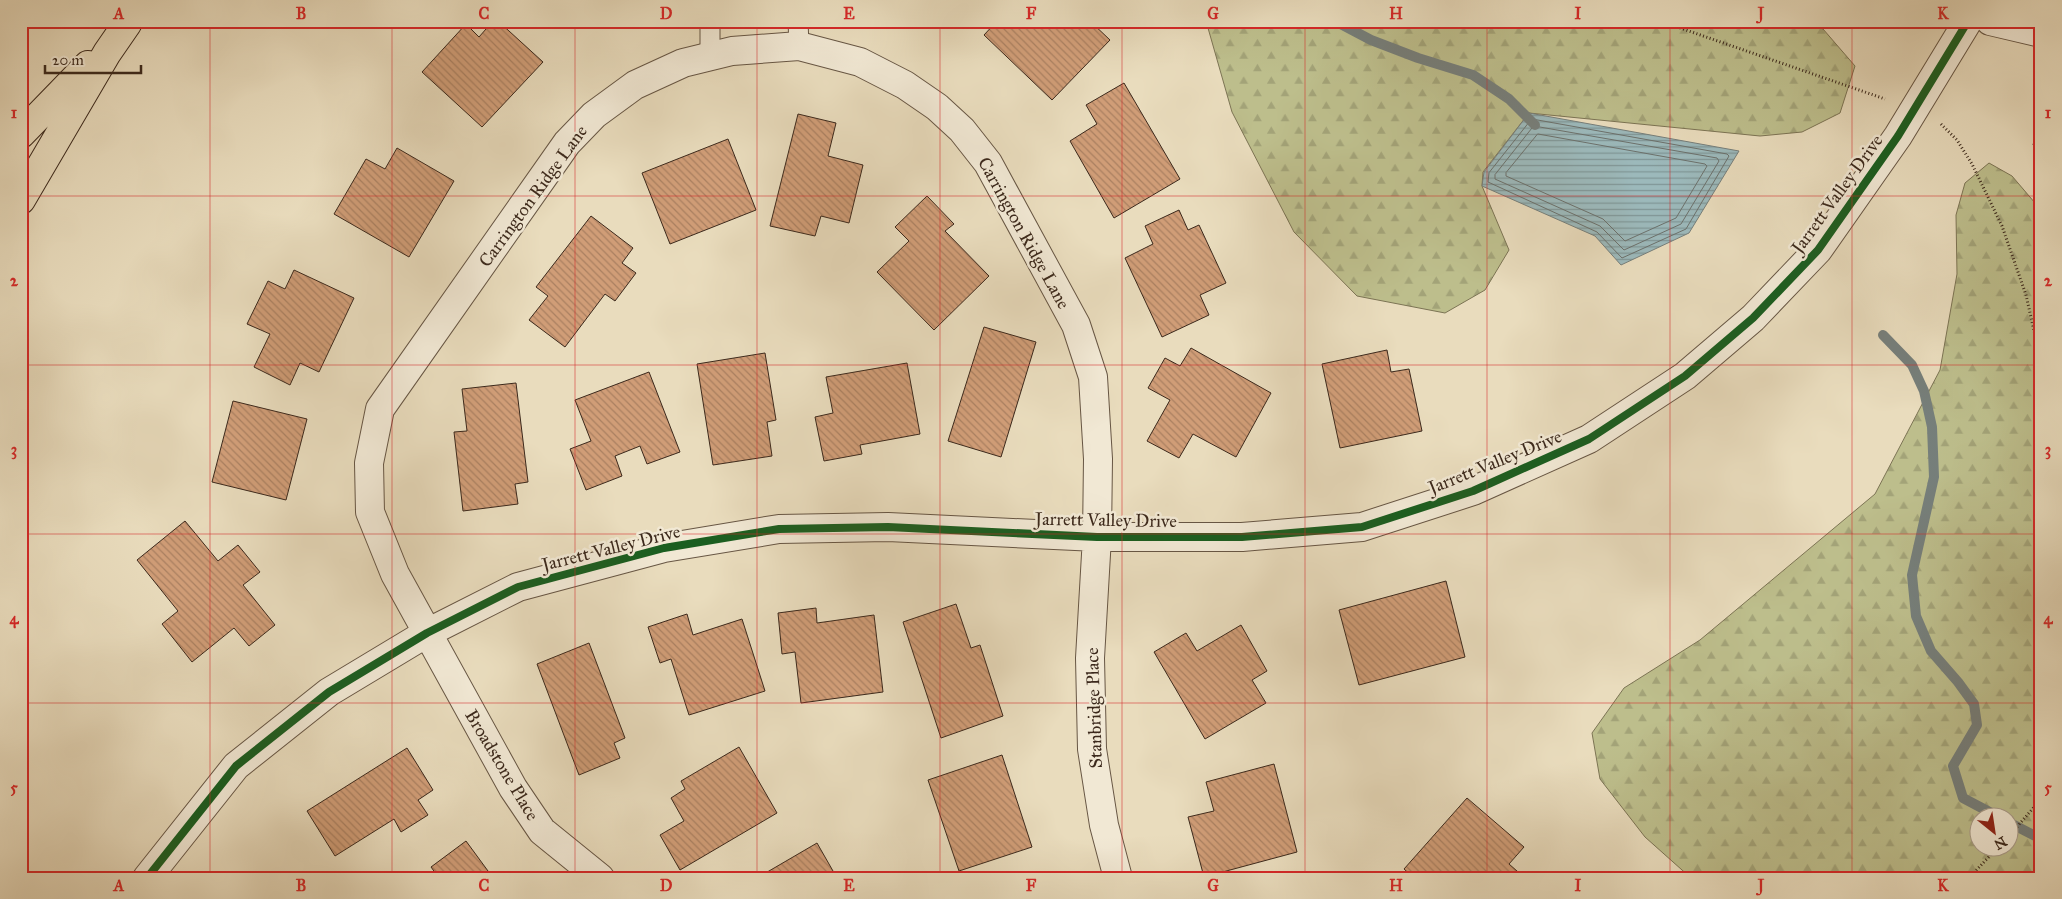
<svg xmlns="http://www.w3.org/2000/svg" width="2062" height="899" font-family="'IM FELL Great Primer',serif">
<defs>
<pattern id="forest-firs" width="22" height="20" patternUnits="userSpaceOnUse" patternTransform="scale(1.25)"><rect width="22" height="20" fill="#bdbe8c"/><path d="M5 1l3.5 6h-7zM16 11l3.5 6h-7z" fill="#a3a378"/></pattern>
<pattern id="water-rules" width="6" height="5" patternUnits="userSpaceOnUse" patternTransform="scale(1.25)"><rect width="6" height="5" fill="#9cb9bb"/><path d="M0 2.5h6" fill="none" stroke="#809697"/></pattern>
<pattern id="building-back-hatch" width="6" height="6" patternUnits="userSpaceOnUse" patternTransform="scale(1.25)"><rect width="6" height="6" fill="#d09d77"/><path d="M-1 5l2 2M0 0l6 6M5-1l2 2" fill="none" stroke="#aa8061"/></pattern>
</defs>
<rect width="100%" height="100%" fill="#e9dcbd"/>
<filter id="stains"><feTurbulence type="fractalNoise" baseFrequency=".004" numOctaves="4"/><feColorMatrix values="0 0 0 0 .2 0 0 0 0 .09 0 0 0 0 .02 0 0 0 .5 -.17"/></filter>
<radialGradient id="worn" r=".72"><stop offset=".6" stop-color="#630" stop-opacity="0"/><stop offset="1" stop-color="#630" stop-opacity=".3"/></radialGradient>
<path fill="url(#forest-firs)" stroke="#7c7454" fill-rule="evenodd" d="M1206,21H1801L1823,29L1855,66L1840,113L1802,132L1760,136L1529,113L1483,172L1482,186L1509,250L1485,290L1445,313L1357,296L1294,232L1232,112Z
M1989,163L2012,176L2041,210V878H1691L1645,837L1600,779L1592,733L1624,688L1700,640L1875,494L1940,370L1957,274L1956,215L1965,183ZM1980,816H2010V846H1980Z"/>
<path fill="url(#water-rules)" stroke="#767f7b" d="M1529,113L1739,151L1689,233L1621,265L1595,236L1482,186L1484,172Z"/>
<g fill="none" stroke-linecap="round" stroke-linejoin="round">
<path stroke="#6c716c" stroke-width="1" d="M1532,119L1727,154L1729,156L1686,229L1622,258L1597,232L1488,182L1489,173Z
M1534,126L1717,158L1719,161L1681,224L1624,250L1600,226L1495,179V175Z
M1538,134L1705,164L1707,166L1676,218L1625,241L1603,219L1506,176V173Z"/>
<path stroke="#767f7b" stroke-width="10" d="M1335,21L1371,40L1418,58L1473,75L1509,99L1535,125
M1883,335L1912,365L1924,391L1932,427L1934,477L1912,575L1916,616L1931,651L1958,682L1974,704L1977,725L1953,766L1963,798L1997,816
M2010,823L2041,839"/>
</g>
<path fill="url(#building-back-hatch)" stroke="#3c291c" d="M493,21H498L543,62L482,127L422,72L466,24L479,37Z
M548,21H560L551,26Z
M997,21H1090L1110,40L1052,100L984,35Z
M1124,83L1180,179L1114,218L1070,141L1097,124L1086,105Z
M798,114L836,123L828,156L863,165L849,223L821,216L815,236L770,226Z
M2041,115V147L2033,145Z
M728,139L756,210L670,244L642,173Z
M397,148L454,181L409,257L334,214L366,159L385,169Z
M927,196L954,224L945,231L989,276L934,330L877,272L909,241L895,227Z
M1179,210L1188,230L1199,225L1226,283L1200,295L1209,315L1162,337L1125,258L1153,244L1145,226Z
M591,216L633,248L622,263L636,273L615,301L605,294L565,347L529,320L548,296L536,287Z
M294,270L354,298L319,372L300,363L290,385L254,367L270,334L247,324L268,281L285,289Z
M984,327L1036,342L1001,457L948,441Z
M1191,348L1271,393L1236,457L1193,434L1179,458L1147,441L1170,400L1148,388L1165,358L1180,366Z
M1387,350L1391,372L1409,369L1422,431L1340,448L1322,364Z
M765,353L776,420L767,422L772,456L713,465L697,364Z
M907,363L920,434L860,445L862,454L824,461L815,417L833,413L826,377Z
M649,372L680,452L647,464L640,446L615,456L622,476L586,490L570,449L591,441L575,400Z
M516,383L528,482L515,484L518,504L463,511L454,432L467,431L462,389Z
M233,401L307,419L286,500L212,482Z
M185,521L218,561L238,545L260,572L243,585L275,625L249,646L234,628L192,662L162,624L178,611L137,560Z
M1446,581L1465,657L1359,685L1339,610Z
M956,604L971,648L980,645L1003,716L941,738L903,622Z
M816,608L817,623L874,615L883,692L801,703L795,652L782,654L778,613Z
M687,614L693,635L742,619L765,691L689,715L671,659L660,663L648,627Z
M1241,625L1267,671L1252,680L1266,703L1205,739L1154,652L1186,633L1197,651Z
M589,643L625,738L614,743L620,758L579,775L537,664Z
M739,747L777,813L680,870L660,835L684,821L671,798L685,789L681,781Z
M407,748L433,790L418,800L428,815L401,832L394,819L335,856L307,811Z
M1002,755L1032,847L959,871L928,780Z
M1274,764L1297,852L1204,877L1188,817L1214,811L1206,782Z
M1467,798L1524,847L1509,864L1525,878H1414L1404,869Z
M466,841L488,871L479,878H439L431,867Z
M817,843L837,878H757Z"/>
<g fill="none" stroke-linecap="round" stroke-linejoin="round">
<g stroke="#675644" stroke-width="21">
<path id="service" d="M710,21V57
M798,21L799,46"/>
</g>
<g stroke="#675644" stroke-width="30">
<path id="minor" d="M1990,21L2041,33
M147,878L236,766L329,692L427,633L518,587L664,548L779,529L888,527L1097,537H1242L1362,527L1473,491L1589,439L1685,376L1753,318L1818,250L1898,136L1968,21
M600,878L542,831L513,788L395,574L370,512L369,463L380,409L567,143L594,115L635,85L683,63L732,51L799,46L860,62L905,85L937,107L962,130L988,163L1076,325L1093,377L1098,459L1097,537L1090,658L1092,749L1104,825L1118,878"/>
</g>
<g stroke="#3c291c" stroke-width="30">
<path id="motorway" d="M21,134L88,65
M21,200L107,53L127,24"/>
</g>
<path stroke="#3c291c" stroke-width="3" stroke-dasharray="1 2.5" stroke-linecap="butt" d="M1660,21L1885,99
M1941,124L1957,140L1972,164L2002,226L2026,295L2041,362
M2041,500C2033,522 2036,542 2041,565
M2010,835L2041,799
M1969,878L1999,846"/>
<use href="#service" stroke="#f1e8d4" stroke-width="19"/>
<use href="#minor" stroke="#f1e8d4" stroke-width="28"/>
<use href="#motorway" stroke="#e9dcbd" stroke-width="28"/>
<g stroke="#f1e8d4" stroke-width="11">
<path id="cycleway" d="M147,878L236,766L329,692L427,633L518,587L664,548L779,529L888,527L1097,537H1242L1362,527L1473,491L1589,439L1685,376L1753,318L1818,250L1898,136L1968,21"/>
</g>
<use href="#cycleway" stroke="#1b5e20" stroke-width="8"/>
</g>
<path fill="none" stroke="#d62828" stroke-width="1" stroke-opacity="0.55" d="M210,21V878M392,21V878M575,21V878M757,21V878M940,21V878M1122,21V878M1305,21V878M1487,21V878M1670,21V878M1852,21V878M21,196H2041M21,365H2041M21,534H2041M21,703H2041"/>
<g text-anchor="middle" stroke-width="5" stroke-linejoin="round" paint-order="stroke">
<g font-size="18" fill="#3c291c" stroke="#f1e8d4">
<text transform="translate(1837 194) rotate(-54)" y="6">Jarrett Valley Drive</text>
<text transform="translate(533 196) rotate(-54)" y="6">Carrington Ridge Lane</text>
<text transform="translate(1024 233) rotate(61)" y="6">Carrington Ridge Lane</text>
<text transform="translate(1495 462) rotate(-22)" y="6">Jarrett Valley Drive</text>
<text transform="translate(1106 520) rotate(1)" y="6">Jarrett Valley Drive</text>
<text transform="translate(611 548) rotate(-14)" y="6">Jarrett Valley Drive</text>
<text transform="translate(1094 708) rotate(-92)" y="6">Stanbridge Place</text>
<text transform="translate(502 765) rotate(59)" y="6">Broadstone Place</text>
</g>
</g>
<rect width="2062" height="899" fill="none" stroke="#e9dcbd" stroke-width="55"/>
<g transform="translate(1994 832) rotate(150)"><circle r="24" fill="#f1e8d4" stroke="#a99c8a"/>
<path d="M0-4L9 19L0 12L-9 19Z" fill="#8f2418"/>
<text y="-8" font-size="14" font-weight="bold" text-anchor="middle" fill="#3c291c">N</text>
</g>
<path d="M45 65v8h96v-8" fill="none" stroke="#3c291c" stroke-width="2.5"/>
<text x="52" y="65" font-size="15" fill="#3c291c" stroke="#f1e8d4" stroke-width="4" paint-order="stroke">20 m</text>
<rect x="28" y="28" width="2006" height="844" fill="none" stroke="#d62828" stroke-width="2"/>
<g font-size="16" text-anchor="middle" font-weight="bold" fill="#d62828">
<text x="119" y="19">A</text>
<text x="301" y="19">B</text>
<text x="484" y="19">C</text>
<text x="666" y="19">D</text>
<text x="849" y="19">E</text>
<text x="1031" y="19">F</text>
<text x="1213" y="19">G</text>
<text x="1396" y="19">H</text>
<text x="1578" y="19">I</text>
<text x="1761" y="19">J</text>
<text x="1943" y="19">K</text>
<text x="14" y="118">1</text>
<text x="2048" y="118">1</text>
<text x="14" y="286">2</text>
<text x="2048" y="286">2</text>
<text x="14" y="455">3</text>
<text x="2048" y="455">3</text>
<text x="14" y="624">4</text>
<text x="2048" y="624">4</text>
<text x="14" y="793">5</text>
<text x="2048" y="793">5</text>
<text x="119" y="891">A</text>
<text x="301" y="891">B</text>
<text x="484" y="891">C</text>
<text x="666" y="891">D</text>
<text x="849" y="891">E</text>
<text x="1031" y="891">F</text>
<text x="1213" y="891">G</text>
<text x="1396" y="891">H</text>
<text x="1578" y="891">I</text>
<text x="1761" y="891">J</text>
<text x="1943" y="891">K</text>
</g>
<rect width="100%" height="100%" filter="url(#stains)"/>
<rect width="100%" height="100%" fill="url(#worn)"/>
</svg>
